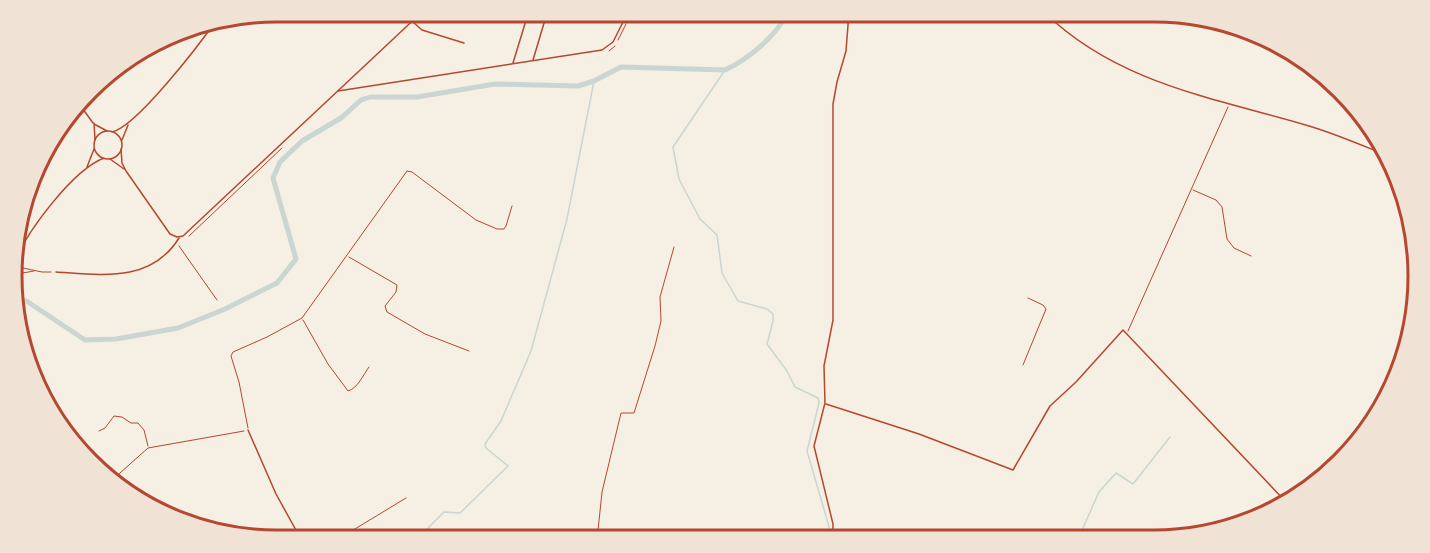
<svg xmlns="http://www.w3.org/2000/svg" width="1430" height="553" font-family="'Crimson Pro',serif">
<rect width="100%" height="100%" fill="#f6efe4"/>
<g fill="none" stroke-linecap="round" stroke-linejoin="round">
<path stroke="#c9d6d2" stroke-width="1.5" d="M725,70L673,147L679,179L700,219L717,235L722,273L738,301L767,309L773,314V321L767,344L787,371L795,387L818,398L819,403L807,451L830,530L826,540
M1078,539L1099,492L1116,473L1133,484L1170,437
M419,541L427,529L444,512L460,513L508,466L486,448L485,444L501,421L531,351L567,219L594,81"/>
<path stroke="#c9d6d2" stroke-width="5" d="M16,297L28,302L85,340L116,339L178,328L225,309L277,283L296,259L273,178L280,162L302,141L341,118L361,100L370,97H417L495,84L578,86L594,81L621,67L725,70C749,59 776,36 788,12"/>
<path stroke="#b5482f" stroke-width="1" d="M618,40L626,24
M609,51L615,46
M1193,190L1216,200L1222,207L1227,239L1234,248L1251,256
M189,236L282,148
M179,246L217,300
M18,267L42,272H51
M17,274L34,271
M1128,331L1228,107
M1023,365L1046,309L1043,305L1028,298
M99,431L105,428L114,416L122,417L131,423H138L144,430L148,446
M111,481L148,448L244,431
M597,540L602,492L621,413H634L655,346L661,321L660,297L674,247"/>
<path stroke="#b5482f" stroke-width="1" d="M349,257L397,285L396,292L385,306L387,312L425,334L469,351
M303,320L328,364L348,391C358,388 363,375 369,367
M248,428L239,382L231,356L233,352L267,337L302,318L407,171L412,172L476,220L497,229H504L506,226L512,206
M335,541L406,498"/>
<path stroke="#b5482f" stroke-width="1.5" d="M404,12L418,14
M1055,19L1059,12
M413,22L422,30L464,43
M533,60L547,13
M513,63L527,17
M338,91L602,50L613,42L628,12
M80,105L93,123
M56,272C102,275 151,283 179,238
M826,404L919,434L1013,470L1050,406L1076,382L1123,330L1287,503
M248,430L276,494L302,541"/>
<path stroke="#b5482f" stroke-width="1.5" d="M1044,12C1118,84 1215,98 1309,126C1336,134 1361,145 1386,155
M94,123L95,140
M94,124L107,131
M121,149L122,163L126,171L170,234L177,237L183,236L422,12
M110,159L124,169
M833,540V524L814,446L825,403L824,366L833,320V104L837,82L846,51L849,12"/>
<path stroke="#b5482f" stroke-width="1.5" d="M94 145a14 14 0 1 1 28 0a14 14 0 1 1-28 0Z
M112,132C136,127 199,45 215,22
M122,140L128,125
M87,167L94,149
M15,261C28,230 73,170 104,158"/>
</g>
<path d="M0 0H1430V553H0ZM276 22H1154A254 254 0 0 1 1408 276V276A254 254 0 0 1 1154 530H276A254 254 0 0 1 22 276V276A254 254 0 0 1 276 22Z" fill="#f1e2d6" fill-rule="evenodd"/>
<path fill="none" stroke="#b5482f" stroke-width="3" d="M276 22H1154A254 254 0 0 1 1408 276V276A254 254 0 0 1 1154 530H276A254 254 0 0 1 22 276V276A254 254 0 0 1 276 22Z"/>
</svg>
